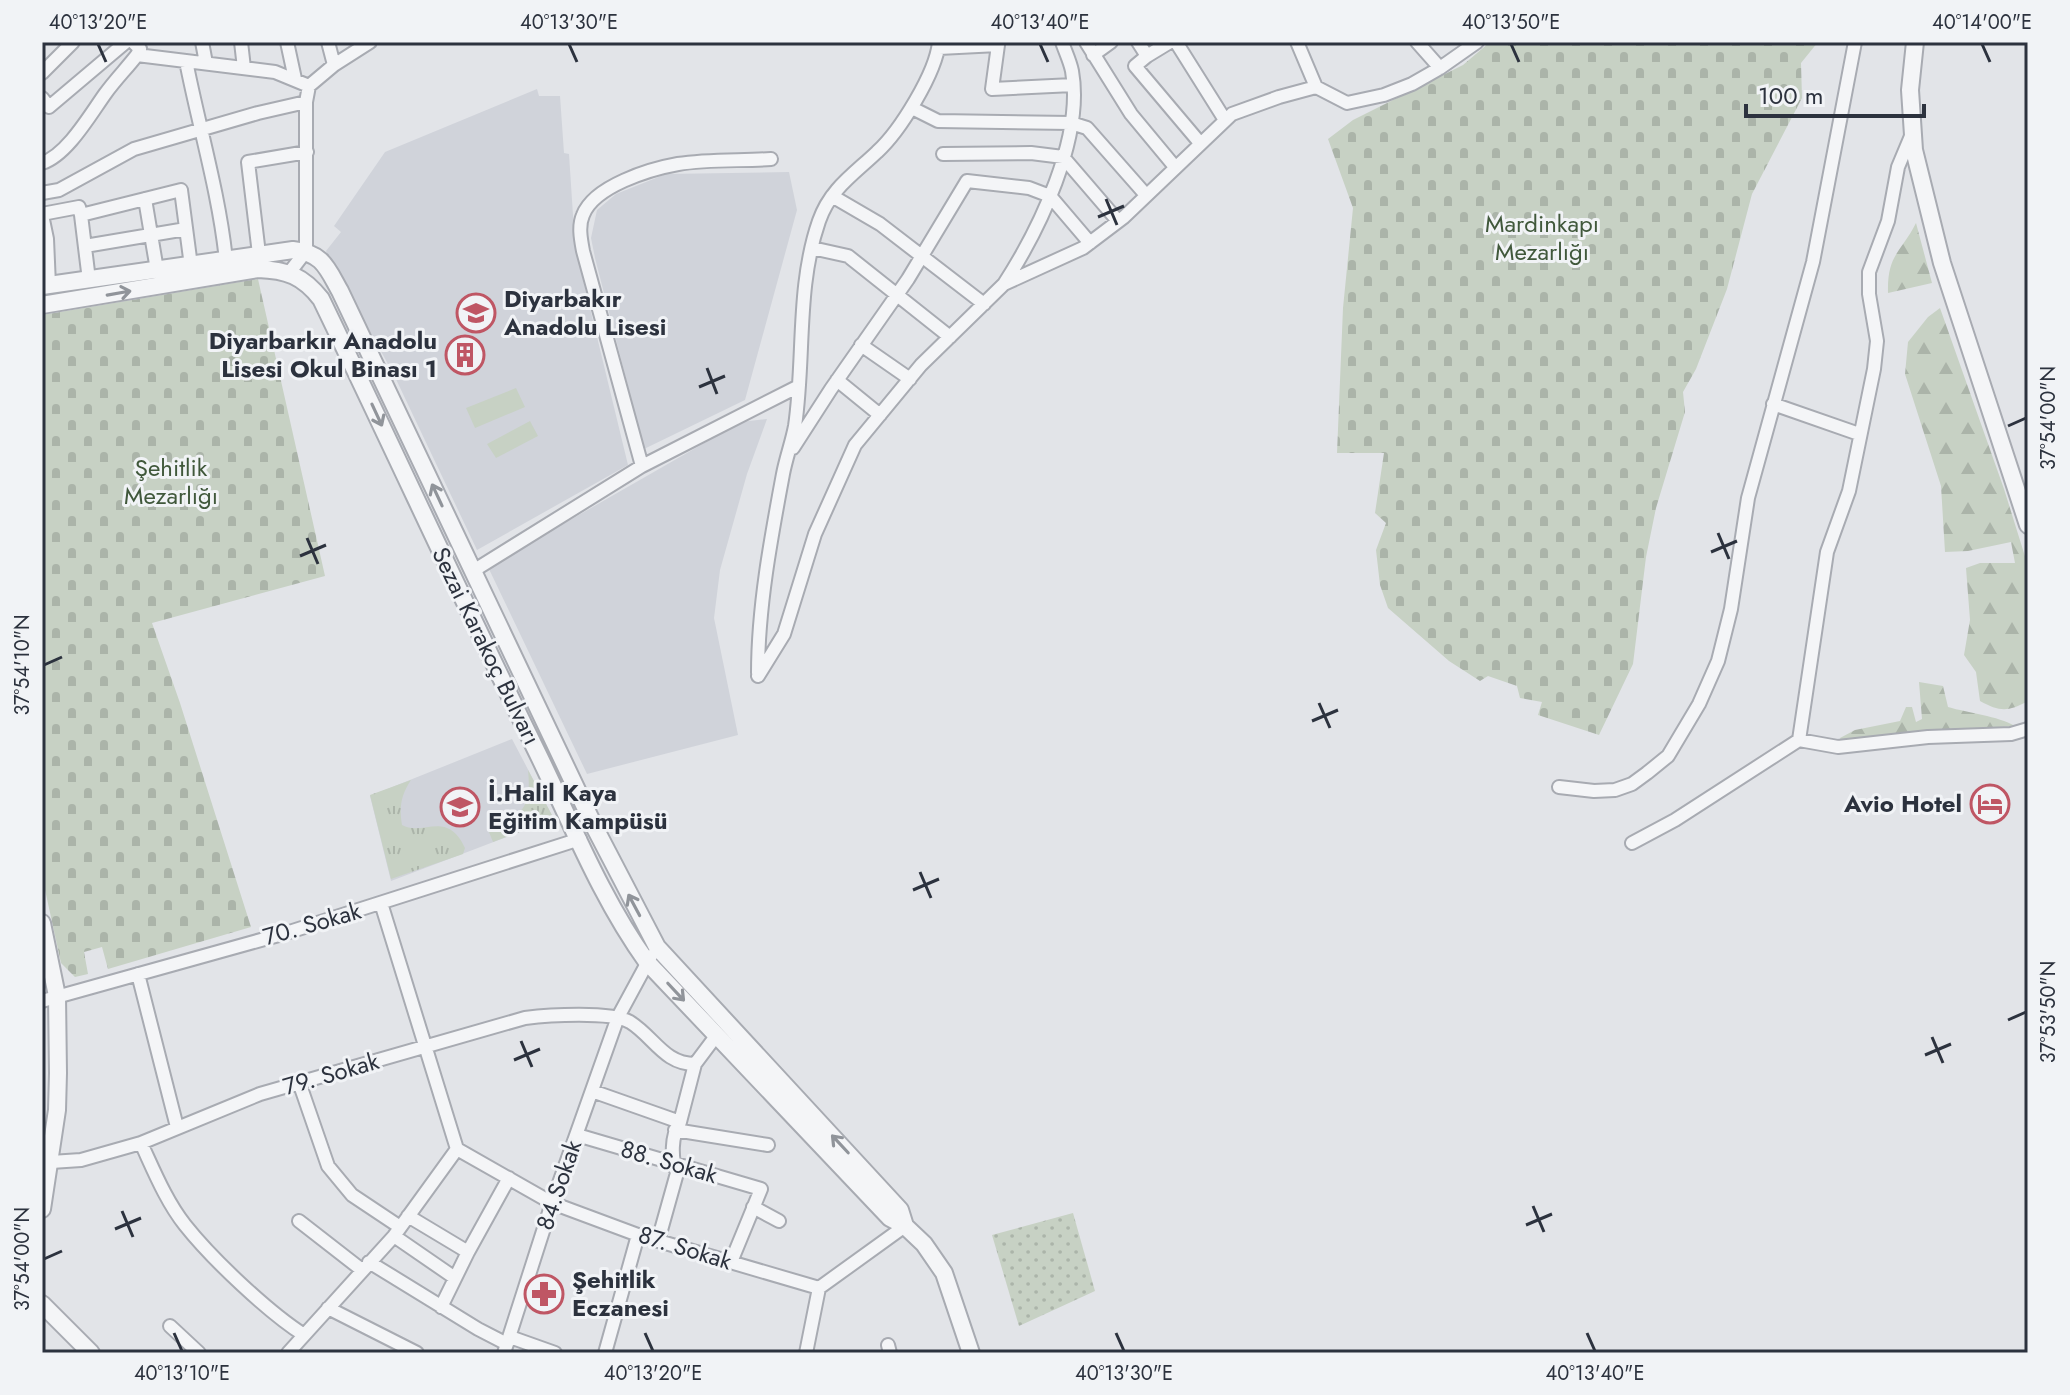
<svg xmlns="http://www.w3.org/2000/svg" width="2070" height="1395" font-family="Jost,sans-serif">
<defs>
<pattern id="grass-tufts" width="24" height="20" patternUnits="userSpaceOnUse" patternTransform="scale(2)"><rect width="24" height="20" fill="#c7d1c4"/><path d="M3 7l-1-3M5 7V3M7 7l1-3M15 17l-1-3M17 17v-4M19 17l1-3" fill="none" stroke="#abb4a9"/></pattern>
<pattern id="forest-firs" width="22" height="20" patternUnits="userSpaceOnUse" patternTransform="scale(2)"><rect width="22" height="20" fill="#c7d1c4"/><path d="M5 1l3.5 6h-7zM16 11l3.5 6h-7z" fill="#abb4a9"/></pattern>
<pattern id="cemetery-stones" width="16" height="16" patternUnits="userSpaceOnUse" patternTransform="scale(2)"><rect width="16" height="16" fill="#c7d1c4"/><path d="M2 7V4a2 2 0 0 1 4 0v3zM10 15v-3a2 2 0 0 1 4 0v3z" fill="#abb4a9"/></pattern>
<pattern id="park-dots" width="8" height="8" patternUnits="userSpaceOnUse" patternTransform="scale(2)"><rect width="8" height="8" fill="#c7d1c4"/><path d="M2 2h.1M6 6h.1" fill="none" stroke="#abb4a9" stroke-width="1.8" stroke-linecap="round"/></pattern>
</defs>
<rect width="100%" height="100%" fill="#e2e4e8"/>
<path fill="#d0d3da" d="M537,89L539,96H560L564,153L569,154L575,246L628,465L477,550L394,375L326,251L341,232L334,226L385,152Z
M789,172L797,210L745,400L644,449L595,258L591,238L597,210L616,194L666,174Z
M767,419L747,474L720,570L714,618L738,735L587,774L488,567L741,422Z
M512,739L554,819L391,881L370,796Z"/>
<path fill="url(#grass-tufts)" d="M528,770L554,819L493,842L489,832C521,815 532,809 528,770Z
M411,780C401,795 399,807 402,825C423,837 447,809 465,848L463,854L391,879L370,795Z"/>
<path fill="url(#forest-firs)" d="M1916,223L1932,283L1888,293C1887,254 1901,253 1916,223Z
M1940,308L2004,489L2028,566V701C2008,712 2000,712 1980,701L1976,672L1964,655L1970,620L1966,568L1980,563H2015L2011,542L1968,551L1945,552L1941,486L1905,374L1908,342L1928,317Z
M1919,682L1943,686L1948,707C1968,713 1998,716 2015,726L1897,734L1842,743L1840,738L1855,730L1900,721L1906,707H1912L1916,722L1922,719Z"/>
<path fill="url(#cemetery-stones)" d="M1490,42H1818L1801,63L1802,98L1752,194L1727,289L1696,369L1683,392L1685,412L1656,508L1646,557L1633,664L1599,735L1538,715L1542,702L1520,698L1517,686L1488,676L1480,681L1449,661L1388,608L1380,585L1376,550L1386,523L1375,513L1384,453H1337L1343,308L1353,208L1328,139L1353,120L1463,65Z
M258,279L325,576L152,623L180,703L251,927L108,969L102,947L84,952L88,974L75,977L61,963L42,876V315Z"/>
<path fill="url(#park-dots)" d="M1073,1213L1095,1291L1019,1326L992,1235Z"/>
<path fill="#c7d1c4" d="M516,388L525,407L475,428L466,408Z
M530,421L538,436L496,458L487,444Z"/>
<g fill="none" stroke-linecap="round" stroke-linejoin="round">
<g stroke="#a8abb2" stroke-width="16">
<path id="minor" d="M202,42L206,63
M241,42L244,68
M287,42L295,79
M328,42L334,65
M1086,42L1131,114L1175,167
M1138,42L1147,56L1170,42
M1176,42L1225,120
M1297,42L1316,87L1347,103L1384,95L1412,84L1440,68L1477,42
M1417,42L1440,68
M939,48L998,45L992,89L1073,85
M137,55L275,72L309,86
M1093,55L1111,42
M1147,56L1135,66L1200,143
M186,61C199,127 219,193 226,260
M42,73L73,42
M42,98L49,107L126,42
M912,108L938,121L1071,123L1087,128L1146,195
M943,154L1031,153L1063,157L1118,221
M42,163C67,155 90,115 105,94C115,80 127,68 137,55L140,49L133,42
M42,193L59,190L134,149L258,113L306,102
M832,196L880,224L984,304
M145,199L157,270
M42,214L79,207L81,215
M42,215L47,239L49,285
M85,246L186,229
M812,248L848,256L950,337
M259,254L248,162L307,152
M289,273L306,251V102L309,86L334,65L370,42
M89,280L81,215L181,190L191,266
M1004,284C1039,230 1084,138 1072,71C1070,61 1065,51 1062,42
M861,345L910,379
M837,380L880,415
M1773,404L1859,434
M793,448L831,389L908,279L967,181L1029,188L1050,196L1090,243
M642,466L583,251C581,240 578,226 583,215C594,186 650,169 678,164C708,159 741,161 771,159
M473,571L642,466L797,387
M758,673C758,607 771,538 783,474C786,458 792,442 795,426C805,358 796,287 819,221C830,189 854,174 877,152C900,131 936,73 939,42
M758,676L784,634L815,534L855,445L921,365L1004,284L1083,248L1124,217L1232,114L1279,97L1316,87
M1799,740L1827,552L1849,491L1874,369L1877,341L1869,294V272L1888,221L1898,167L1911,136
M1559,787L1594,791L1615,790L1632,784L1647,773L1668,756L1699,704L1718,661L1731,609L1748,498L1813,262L1855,42
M1632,843L1675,820L1799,740L1838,747L1928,737L2011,734L2028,729
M381,903L457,1149L552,1203L638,1235L819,1288
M138,974L177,1127
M42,1001L286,933L580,839
M299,1082L328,1166L352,1195L400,1227
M592,1091L680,1122
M675,1130L768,1145
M577,1135L761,1189L731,1262
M141,1143C154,1171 166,1201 185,1225C212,1259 268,1312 304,1335
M51,1162L81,1160L141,1143L260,1094L525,1018C548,1015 611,1011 630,1022C654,1037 664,1064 695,1064
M753,1207L779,1221
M408,1216L468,1252
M299,1221L362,1270
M394,1236L455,1278
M658,1241L677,1173C671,1158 671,1136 680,1122L695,1064L716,1036
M369,1262L478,1329L507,1344
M441,1307L468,1252L509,1178
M328,1308L417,1353
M170,1326L199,1353
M510,1337L555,1353
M888,1345L890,1353
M288,1353L394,1236L457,1149
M504,1353L552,1203L618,1017L651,956
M605,1353L638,1235
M806,1353L819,1288L905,1226"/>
</g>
<g stroke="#a8abb2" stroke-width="20">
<path id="tertiary" d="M1915,42L1910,90L1914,150L1942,263L2028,525
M42,286L293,250C323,253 327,268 340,291L595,828L657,947L900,1210L905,1226L924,1244L944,1273L971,1353
M42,305L258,269C287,270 303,276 321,299C393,448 462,599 535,748C570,819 600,897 647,962L890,1218L905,1226
M42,923L57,996L58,1073L57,1110L42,1209
M42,1304L91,1353"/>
</g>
<use href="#minor" stroke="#f4f5f7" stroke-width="12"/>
<use href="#tertiary" stroke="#f4f5f7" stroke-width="16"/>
</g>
<defs><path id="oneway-shaft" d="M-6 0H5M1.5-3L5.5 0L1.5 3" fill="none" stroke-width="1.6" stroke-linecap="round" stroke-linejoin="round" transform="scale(2)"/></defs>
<g stroke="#90949a">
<use href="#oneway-shaft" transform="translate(119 293) rotate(-10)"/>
<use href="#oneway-shaft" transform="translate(377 415) rotate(65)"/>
<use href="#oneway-shaft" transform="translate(437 495) rotate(-115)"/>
<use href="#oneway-shaft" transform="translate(634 905) rotate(-118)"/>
<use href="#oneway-shaft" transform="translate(676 992) rotate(47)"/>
<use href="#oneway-shaft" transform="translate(840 1144) rotate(-133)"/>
</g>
<path fill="none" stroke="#2c323e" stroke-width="3" d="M98,44L106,62M569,44L577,62M1040,44L1048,62M1511,44L1519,62M1982,44L1990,62M1106,199L1117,225M1098,217L1124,206M707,368L717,394M699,387L725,376M2008,426L2026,418M1718,533L1729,559M307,538L318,564M1711,552L1737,541M300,556L326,545M44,665L62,657M1319,703L1330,728M1312,721L1338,710M920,872L931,898M913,890L939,879M2008,1020L2026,1012M1932,1037L1943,1063M521,1041L532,1067M1925,1055L1951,1044M514,1060L540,1049M1533,1206L1544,1232M122,1211L133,1237M1526,1225L1552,1214M115,1229L141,1218M44,1259L62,1251M174,1333L182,1351M645,1333L653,1351M1116,1333L1124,1351M1587,1333L1595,1351"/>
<defs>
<g id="school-ring" transform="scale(2)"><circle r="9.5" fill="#f1f3f6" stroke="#bf5664" stroke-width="1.5"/><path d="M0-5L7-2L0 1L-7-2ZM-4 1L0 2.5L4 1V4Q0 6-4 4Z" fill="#bf5664"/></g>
<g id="building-ring" transform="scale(2)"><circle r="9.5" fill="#f1f3f6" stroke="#bf5664" stroke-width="1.5"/><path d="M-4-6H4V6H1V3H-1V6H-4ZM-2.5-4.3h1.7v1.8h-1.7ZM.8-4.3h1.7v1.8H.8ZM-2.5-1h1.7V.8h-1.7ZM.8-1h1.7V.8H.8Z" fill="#bf5664"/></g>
<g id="hotel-ring" transform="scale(2)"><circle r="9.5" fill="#f1f3f6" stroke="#bf5664" stroke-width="1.5"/><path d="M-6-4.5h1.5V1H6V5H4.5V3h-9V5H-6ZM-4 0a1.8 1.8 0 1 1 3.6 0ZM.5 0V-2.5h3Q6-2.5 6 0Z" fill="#bf5664"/></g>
<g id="pharmacy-ring" transform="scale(2)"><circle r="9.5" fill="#f1f3f6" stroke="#bf5664" stroke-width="1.5"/><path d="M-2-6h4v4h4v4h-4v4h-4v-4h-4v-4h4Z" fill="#bf5664"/></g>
</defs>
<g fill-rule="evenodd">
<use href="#school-ring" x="476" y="313"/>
<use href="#building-ring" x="465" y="355"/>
<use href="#hotel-ring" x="1990" y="804"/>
<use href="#school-ring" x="460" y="807"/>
<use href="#pharmacy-ring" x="544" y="1294"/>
</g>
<g text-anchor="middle" stroke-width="6" stroke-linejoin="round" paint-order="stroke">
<g font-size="24" fill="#40583b" stroke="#f1f3f6">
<text x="1542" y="232">Mardinkapı<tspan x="1542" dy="28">Mezarlığı</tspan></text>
<text x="171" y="476">Şehitlik<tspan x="171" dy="28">Mezarlığı</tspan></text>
</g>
<g font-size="24" font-weight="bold" fill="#2c323e" stroke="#f1f3f6" text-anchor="start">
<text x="504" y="307">Diyarbakır<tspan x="504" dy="28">Anadolu Lisesi</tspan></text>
<text x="437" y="349" text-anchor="end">Diyarbarkır Anadolu<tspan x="437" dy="28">Lisesi Okul Binası 1</tspan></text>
<text x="488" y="801">İ.Halil Kaya<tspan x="488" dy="28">Eğitim Kampüsü</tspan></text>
<text x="1962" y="812" text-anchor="end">Avio Hotel</text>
<text x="572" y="1288">Şehitlik<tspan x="572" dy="28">Eczanesi</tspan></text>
</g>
<g font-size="24" fill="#2c323e" stroke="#f1f3f6">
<text transform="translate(486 646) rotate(64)" y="8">Sezai Karakoç Bulvarı</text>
<text transform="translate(312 924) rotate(-16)" y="8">70. Sokak</text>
<text transform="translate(331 1074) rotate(-16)" y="8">79. Sokak</text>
<text transform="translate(669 1162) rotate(16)" y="8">88. Sokak</text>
<text transform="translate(559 1185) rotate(-71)" y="8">84.Sokak</text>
<text transform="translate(685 1248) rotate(17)" y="8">87. Sokak</text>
</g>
</g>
<rect width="2070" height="1395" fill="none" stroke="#f1f3f6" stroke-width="88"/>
<path d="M1746 104v12h178v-12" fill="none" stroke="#2c323e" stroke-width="4"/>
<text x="1758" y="104" font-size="24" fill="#2c323e" stroke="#f1f3f6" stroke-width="6" paint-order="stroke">100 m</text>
<rect x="44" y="44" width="1982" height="1307" fill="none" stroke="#2c323e" stroke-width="3"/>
<g font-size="20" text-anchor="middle" fill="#2c323e">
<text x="98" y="29">40°13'20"E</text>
<text x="569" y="29">40°13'30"E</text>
<text x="1040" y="29">40°13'40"E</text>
<text x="1511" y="29">40°13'50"E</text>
<text x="1982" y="29">40°14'00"E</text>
<text transform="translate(2048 418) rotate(-90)" y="7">37°54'00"N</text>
<text transform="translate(22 665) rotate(-90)" y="7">37°54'10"N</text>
<text transform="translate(2048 1012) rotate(-90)" y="7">37°53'50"N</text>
<text transform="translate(22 1259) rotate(-90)" y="7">37°54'00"N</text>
<text x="182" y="1380">40°13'10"E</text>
<text x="653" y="1380">40°13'20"E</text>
<text x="1124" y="1380">40°13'30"E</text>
<text x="1595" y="1380">40°13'40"E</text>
</g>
</svg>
